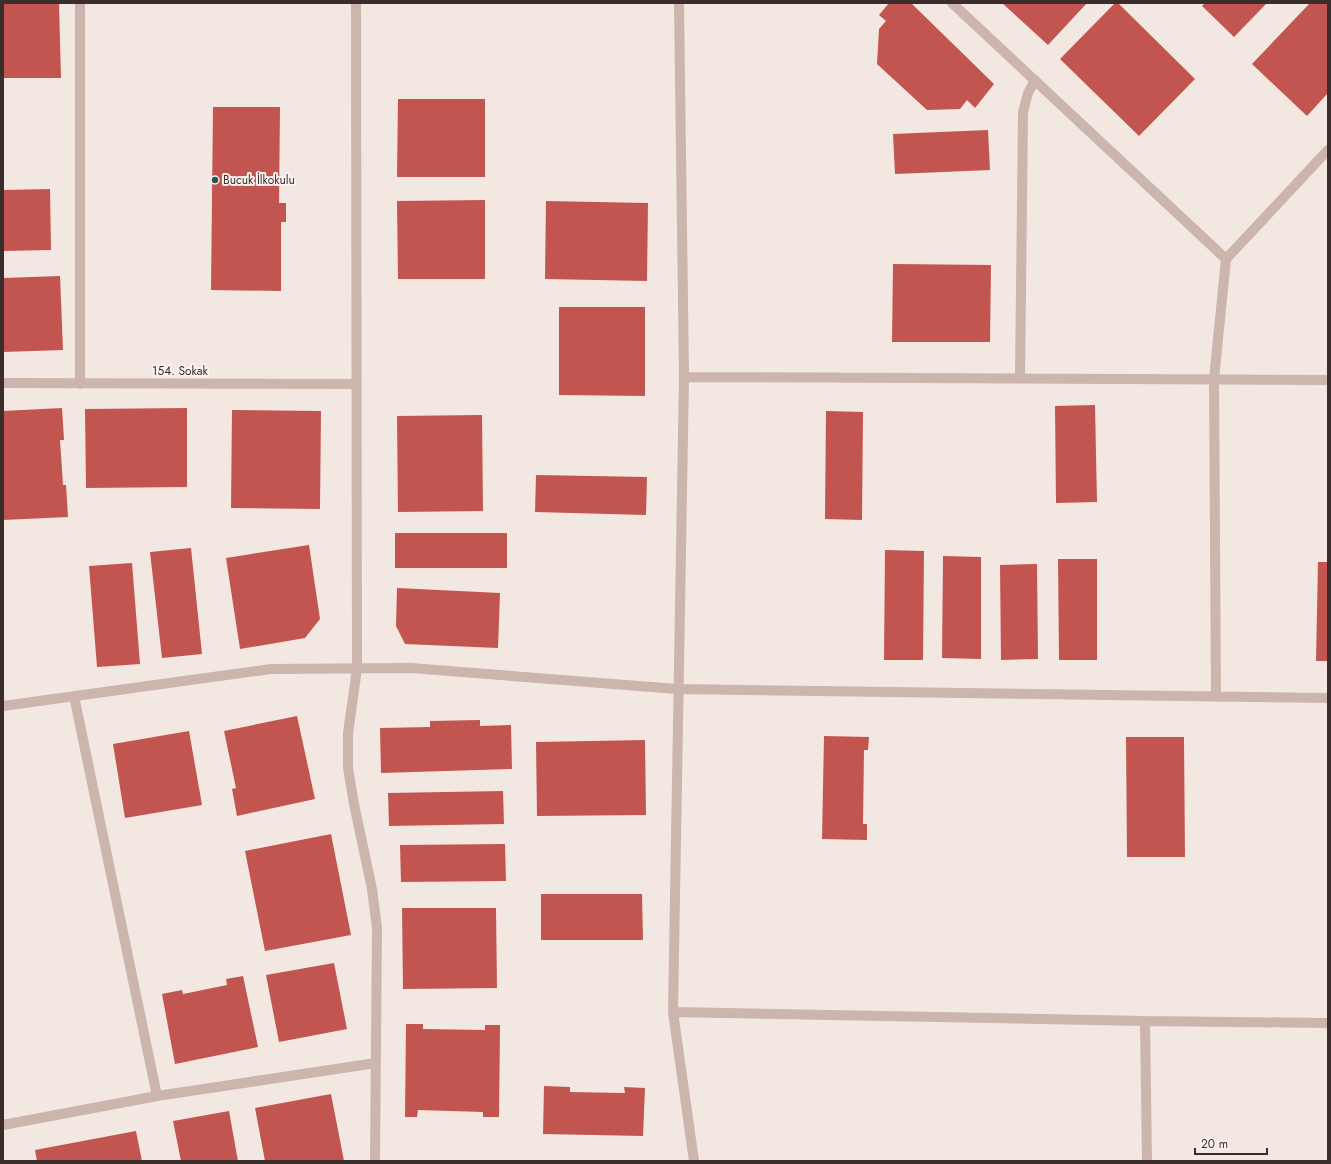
<svg xmlns="http://www.w3.org/2000/svg" width="1331" height="1164" font-family="Jost,sans-serif">
<rect width="100%" height="100%" fill="#f3e7e1"/>
<path fill="#c25550" d="M3,3H59L61,78H3Z
M889,3H911L994,84L975,108L967,100L960,109L927,110L877,64L879,29L886,21L879,15Z
M1002,3H1087L1048,45Z
M1115,3H1118L1195,79L1139,136L1060,59Z
M1205,3H1267L1234,37L1202,6Z
M1310,3H1328V93L1307,116L1252,64Z
M398,99H485V177H397Z
M213,107H280L279,203H286V222H281V291L211,290Z
M988,130L990,170L895,174L893,134Z
M50,189L51,250L3,251V190Z
M485,200V279H398L397,201Z
M546,201L648,203L647,281L545,279Z
M893,264L991,265L990,342H892Z
M60,276L63,350L3,352V278Z
M559,307H645V396L559,395Z
M1095,405L1097,502L1056,503L1055,406Z
M62,408L64,440H60L63,485H66L68,517L3,520V411Z
M187,408V487L86,488L85,409Z
M232,410L321,411L320,509L231,508Z
M826,411L863,412L862,520L825,519Z
M482,415L483,511L398,512L397,416Z
M536,475L647,477L646,515L535,512Z
M395,533H507V568H395Z
M309,545L320,619L305,638L240,649L226,558Z
M191,548L202,654L162,658L150,552Z
M885,550L924,551L923,660H884Z
M943,556L981,557V659L942,658Z
M1058,559H1097V660H1059Z
M1318,562H1328V661H1316Z
M132,563L140,664L97,667L89,566Z
M1037,564L1038,659L1001,660L1000,565Z
M397,588L500,593L498,648L405,644L396,626Z
M297,716L315,799L237,816L232,789L236,788L224,731Z
M480,720V726L511,725L512,769L381,773L380,728L430,727V721Z
M189,731L202,805L125,818L113,744Z
M824,736L869,737L868,750H864L863,824H867V840L822,839Z
M1126,737H1184L1185,857H1127Z
M645,740L646,815L537,816L536,742Z
M503,791L504,824L389,826L388,793Z
M331,834L351,935L265,951L245,851Z
M505,844L506,881L401,882L400,845Z
M541,894H642L643,940H541Z
M402,908H496L497,988L403,989Z
M334,963L347,1029L279,1042L266,975Z
M243,976L258,1047L175,1064L162,994L182,990L183,994L227,985L226,979Z
M406,1024H423V1029L485,1030V1025H500L499,1117H483V1112L418,1110L417,1117H405Z
M544,1086L570,1087V1092L625,1093L624,1087L645,1088L643,1136L543,1134Z
M331,1094L344,1161H265L255,1108Z
M229,1111L238,1161H181L173,1121Z
M136,1131L142,1161H37L35,1150Z"/>
<g fill="none" stroke-linecap="round" stroke-linejoin="round">
<path stroke="#cbb5ad" stroke-width="10" d="M80,3V384
M356,3L357,669L348,733V768L354,804L372,889L377,928L375,1161
M679,3L684,377L673,1012L694,1161
M952,3L1226,259L1214,379L1216,697
M1226,259L1328,150
M684,377L1328,380
M1020,379L1023,112L1028,93L1035,80
M3,383L357,384
M74,696L157,1096
M3,706L271,669L411,668L677,689L1328,698
M673,1012L1145,1021L1147,1161
M1145,1021L1328,1023
M3,1125L157,1096L376,1063"/>
</g>
<circle fill="#225a53" stroke="#faf2ee" stroke-width="1.5" cx="215" cy="180" r="4"/>
<g text-anchor="middle" stroke-width="4" stroke-linejoin="round" paint-order="stroke">
<g font-size="12" fill="#3a2d2b" stroke="#faf2ee" text-anchor="start">
<text x="223" y="184">Bucuk İlkokulu</text>
</g>
<g font-size="12" fill="#3a2d2b" stroke="#faf2ee">
<text x="180" y="375">154. Sokak</text>
</g>
</g>
<rect width="1331" height="1164" fill="none" stroke="#3a2d2b" stroke-width="8"/>
<path d="M1195 1148v6h72v-6" fill="none" stroke="#3a2d2b" stroke-width="2"/>
<text x="1201" y="1148" font-size="12" fill="#3a2d2b" stroke="#faf2ee" stroke-width="3" paint-order="stroke">20 m</text>
</svg>
